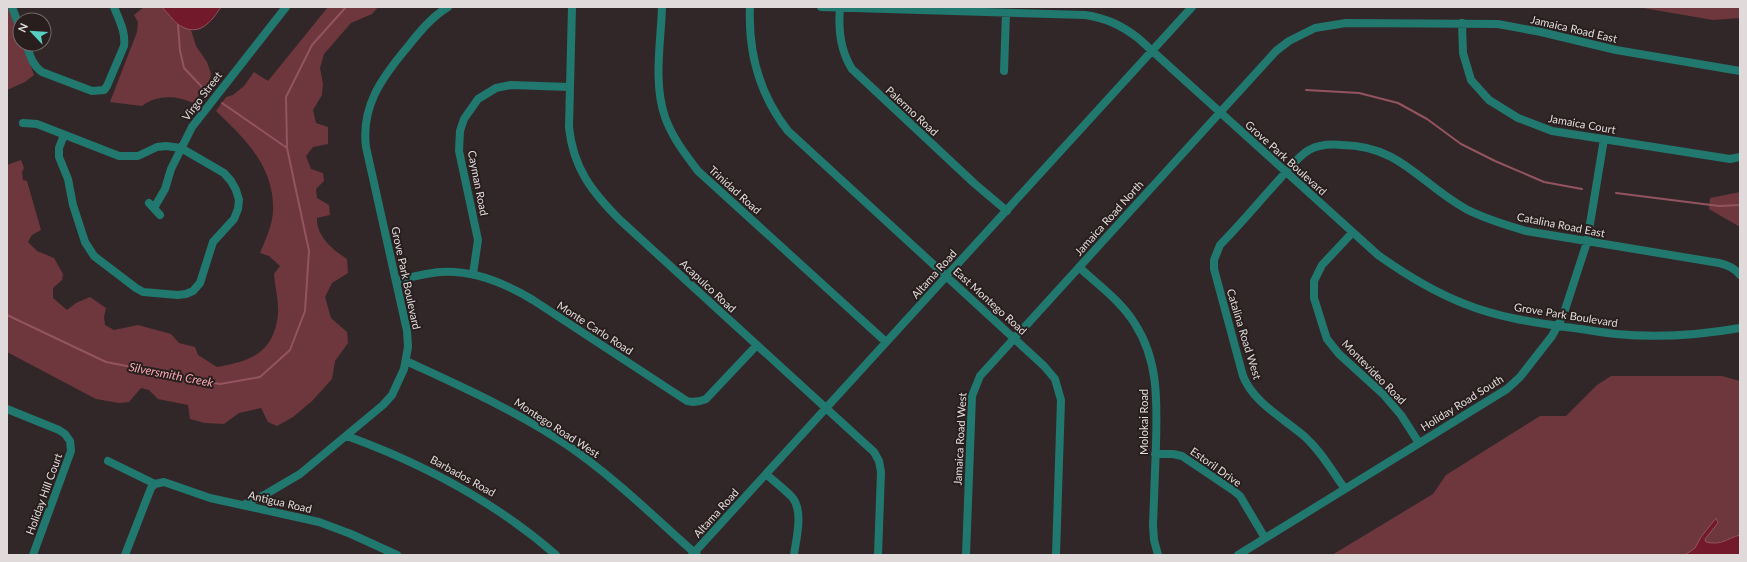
<svg xmlns="http://www.w3.org/2000/svg" width="1747" height="562" font-family="Lato,sans-serif">
<rect width="100%" height="100%" fill="#322728"/>
<path fill="#6d373d" d="M7,7H10L20,34V44H23L34,75L25,82L7,90Z
M144,7H162L178,25L191,30L196,46L207,62L211,74L209,82L193,103C176,95 157,95 142,106L110,102L137,32L138,22L134,15Z
M328,7H378L372,14L351,23L324,54L320,68L323,84L322,95L313,110L316,123L328,127V144L313,147L306,156L311,169L323,173L324,181L316,189L317,198L329,205L330,215L317,218C316,236 333,250 347,259L348,273L332,283L325,297L331,318L347,332L348,343L335,361L332,379L312,401L293,417L277,426L268,422L261,408L239,413L224,424L205,423L190,419L188,405L158,399L149,390L141,388L129,402L119,403L96,399L7,352V165L21,160L24,168L22,172L23,180L27,181L41,230L32,235L28,242L37,251L54,258L63,274L62,280L53,288V298L67,310L76,303L90,297L106,308L104,317L105,325L114,330L138,325L171,334L179,343L195,347L198,355L217,367C251,361 274,353 278,314C279,302 275,287 274,274L280,266L269,256L260,253C265,241 272,226 273,212C275,167 246,140 216,111L226,97L233,95L244,86L254,72L268,81Z
M1637,7H1740V18L1713,20Z
M1740,192V227L1709,209L1710,198Z
M1611,376H1722L1740,381V535C1728,538 1721,545 1706,543L1705,539L1718,523L1716,518L1701,537L1695,548L1685,555H1332L1433,494L1446,475L1540,416H1566L1597,385Z"/>
<path fill="#721a2b" stroke="#935460" d="M162,7H221C211,22 199,38 179,25C173,21 167,12 162,7Z
M1716,518L1718,523L1705,539L1706,542C1722,546 1727,538 1740,535V555H1685L1695,548L1701,537Z"/>
<g fill="none" stroke-linecap="round" stroke-linejoin="round">
<path stroke="#935460" stroke-width="2" d="M178,25L180,51L184,68L204,89
M1306,90L1359,93L1398,103L1427,119L1461,144L1495,161L1544,182L1582,189
M287,147L286,97L312,45L346,7
M1616,193L1719,206L1740,205
M7,315L106,362L220,384L260,377L290,350L305,311L309,251L287,148L222,103"/>
<path stroke="#20786f" stroke-width="8" d="M12,7L20,28
M572,7L569,127C573,168 592,192 620,220L874,452L879,461L881,472L878,555
M662,7C661,42 653,82 665,117C672,137 685,154 698,171L886,342
M750,7C748,53 759,94 788,131L1044,366L1055,379L1061,400L1056,555
M821,7L1085,15C1106,18 1121,25 1138,38L1378,255C1406,275 1434,292 1465,304C1497,317 1531,322 1565,327C1582,329 1599,332 1616,334C1657,338 1700,335 1740,328
M840,8C838,30 840,50 852,69L975,184L1007,211
M1462,23L1463,53L1471,80L1489,100L1518,118L1552,131L1730,159L1740,157
M26,44C30,55 32,65 42,72L92,91L104,90L107,86L124,46C126,32 119,20 114,7
M1004,71L1006,13
M23,123L37,124L119,156H138L157,147L166,146L181,148L224,173L231,181L236,190L239,200L238,209L234,219L213,242L200,283L193,291L186,294L178,295L143,292L136,288L94,256L85,242L73,205L68,179L59,157V148L64,135
M149,203L160,215
M154,208L165,189L171,169L192,127L286,7
M1352,233L1322,265L1314,281V298L1324,330L1327,339L1339,354L1383,394L1401,415L1419,443
M1079,267C1098,285 1121,301 1135,324C1159,361 1157,403 1156,445C1155,472 1154,498 1153,525L1154,540L1158,555
M473,274L478,240L459,151L460,131L464,119L478,99L496,88L511,85L569,87
M396,281C411,277 426,273 441,272C474,270 505,283 533,300L687,401C694,403 699,402 706,399L757,345
M406,361C462,387 519,412 570,447C616,479 655,518 697,555
M7,409L59,430L65,434L70,441L71,451L33,555
M347,436C424,464 494,501 556,555
M1155,454H1173L1182,456L1234,491L1240,496L1265,538
M108,461L155,484
M766,474C775,482 784,489 792,497C804,511 796,539 794,555
M155,484L164,482L210,498L319,522L351,534L397,555
M1345,489C1332,471 1321,451 1304,436C1283,418 1253,402 1243,376L1214,269V260L1220,245C1240,225 1258,203 1277,182C1287,171 1297,157 1309,150C1320,144 1331,144 1342,145C1401,146 1419,183 1466,209C1485,219 1506,225 1526,231L1719,263C1728,265 1735,268 1740,275
M243,505L266,494L300,474L383,405L392,395L404,369L408,347L407,331L366,147C361,107 381,79 405,50C418,34 430,18 448,7
M125,555L151,488L155,484
M692,555L1192,7
M966,555L972,396L980,376L1276,51L1289,41L1315,28L1346,23L1498,24L1541,32L1616,50L1740,71
M1238,555L1507,389L1520,377L1552,336L1563,316L1587,242L1604,139"/>
</g>
<g text-anchor="middle" stroke-width="4" stroke-linejoin="round" paint-order="stroke">
<g font-size="11" fill="#e1dada" stroke="#281e1e">
<text transform="translate(1574 29) rotate(13)" y="4">Jamaica Road East</text>
<text transform="translate(202 96) rotate(-53)" y="4">Virgo Street</text>
<text transform="translate(912 111) rotate(43)" y="4">Palermo Road</text>
<text transform="translate(1582 124) rotate(10)" y="4">Jamaica Court</text>
<text transform="translate(1286 158) rotate(42)" y="4">Grove Park Boulevard</text>
<text transform="translate(478 183) rotate(79)" y="4">Cayman Road</text>
<text transform="translate(735 190) rotate(42)" y="4">Trinidad Road</text>
<text transform="translate(1109 218) rotate(-48)" y="4">Jamaica Road North</text>
<text transform="translate(1561 225) rotate(11)" y="4">Catalina Road East</text>
<text transform="translate(934 274) rotate(-48)" y="4">Altama Road</text>
<text transform="translate(406 278) rotate(78)" y="4">Grove Park Boulevard</text>
<text transform="translate(708 286) rotate(43)" y="4">Acapulco Road</text>
<text transform="translate(990 301) rotate(42)" y="4">East Montego Road</text>
<text transform="translate(1566 315) rotate(9)" y="4">Grove Park Boulevard</text>
<text transform="translate(595 328) rotate(33)" y="4">Monte Carlo Road</text>
<text transform="translate(1244 334) rotate(73)" y="4">Catalina Road West</text>
<text transform="translate(1374 372) rotate(45)" y="4">Montevideo Road</text>
<text transform="translate(1462 403) rotate(-32)" y="4">Holiday Road South</text>
<text transform="translate(1144 422) rotate(-90)" y="4">Molokai Road</text>
<text transform="translate(557 428) rotate(33)" y="4">Montego Road West</text>
<text transform="translate(960 439) rotate(-87)" y="4">Jamaica Road West</text>
<text transform="translate(1216 467) rotate(35)" y="4">Estoril Drive</text>
<text transform="translate(463 476) rotate(29)" y="4">Barbados Road</text>
<text transform="translate(44 494) rotate(-70)" y="4">Holiday Hill Court</text>
<text transform="translate(280 502) rotate(13)" y="4">Antigua Road</text>
<text transform="translate(716 513) rotate(-48)" y="4">Altama Road</text>
</g>
<g font-size="12" font-style="italic" fill="#f6a9af" stroke="#281e1e">
<text transform="translate(171 375) rotate(11)" y="4">Silversmith Creek</text>
</g>
</g>
<rect width="1747" height="562" fill="none" stroke="#e1dada" stroke-width="16"/>
<g transform="translate(32 32) rotate(295)"><circle r="19" fill="#281e1e" stroke="#726969"/>
<path d="M0-3L7 15L0 10L-7 15Z" fill="#57cec1"/>
<text y="-6" font-size="11" font-weight="bold" text-anchor="middle" fill="#e1dada">N</text>
</g>
</svg>
